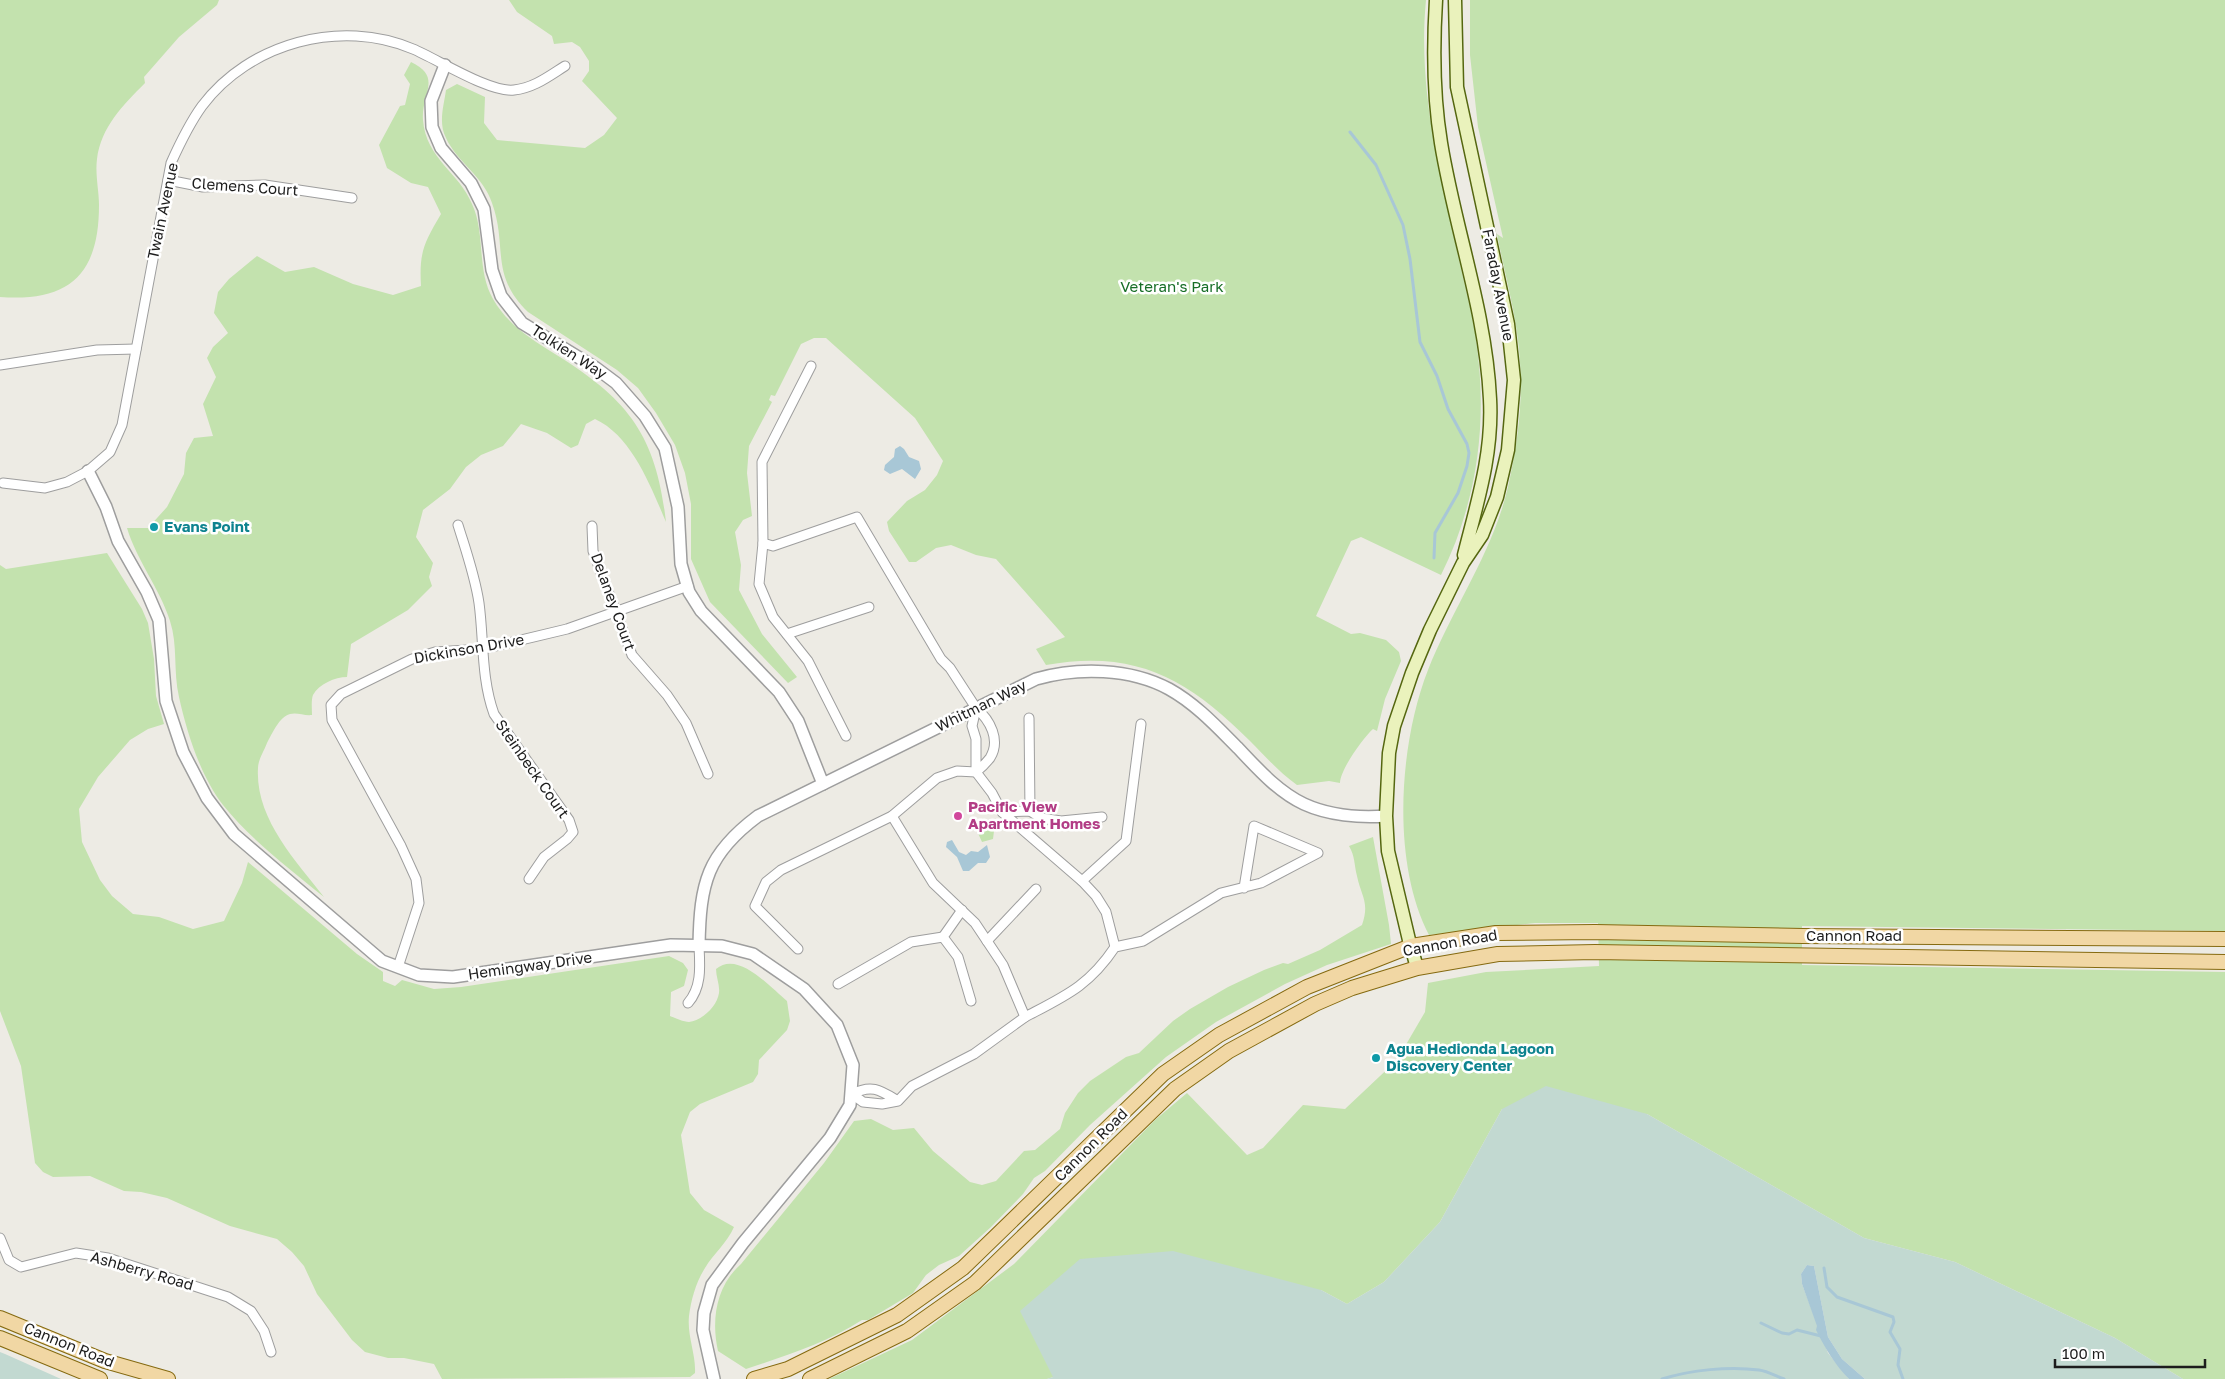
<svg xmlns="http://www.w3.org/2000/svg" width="2225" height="1379" viewBox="0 0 2225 1379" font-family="'Golos Text',sans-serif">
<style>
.grass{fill:#c3e2ae}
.wetland{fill:#c2d9d1}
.water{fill:#a8c7d6}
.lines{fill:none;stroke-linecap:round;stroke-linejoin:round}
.stream{stroke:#a8c7d6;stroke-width:3}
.minor-casing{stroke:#9e9e9e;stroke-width:11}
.tertiary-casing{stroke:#9e9e9e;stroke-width:14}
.secondary-casing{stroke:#556710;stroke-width:15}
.primary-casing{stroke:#856a10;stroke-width:16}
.minor{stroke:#fff;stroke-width:9}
.tertiary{stroke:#fff;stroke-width:11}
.secondary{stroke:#eaf2bc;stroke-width:12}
.primary{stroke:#f1d7a4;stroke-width:14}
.culture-dot{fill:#0f9aa8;stroke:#fff;stroke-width:2}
.hotel-dot{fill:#d1479c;stroke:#fff;stroke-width:2}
.labels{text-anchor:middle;stroke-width:5;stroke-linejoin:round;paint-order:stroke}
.street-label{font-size:15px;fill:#1d1d1d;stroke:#fff}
.park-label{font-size:15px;fill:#176e27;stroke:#fff}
.culture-label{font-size:15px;font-weight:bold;fill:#0d838f;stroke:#fff;text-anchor:start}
.hotel-label{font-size:15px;font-weight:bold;fill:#b23c85;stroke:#fff;text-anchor:start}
</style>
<rect width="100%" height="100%" fill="#edebe4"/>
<g class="grass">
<path d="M0,0h219l-2,5 -38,32 -35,40 1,6c-22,22 -44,44 -48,76 -2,15 2,32 2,46 0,70 -30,97 -99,92z"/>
<path d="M509,0h917c-9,93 16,183 36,273 5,22 11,44 14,67 12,80 2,161 -35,235l-80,-38 -10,4 -35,75 35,18 9,-1 26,7 13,12 2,9 -16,38 -8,32 -4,-2c-10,9 -33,41 -33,54l-11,-2 -32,4c-18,-13 -31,-28 -47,-44 -62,-62 -114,-92 -204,-76l-10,-16 29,-12 -69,-78 -20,-4 -25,-10 -15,3 -20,14h-7l-20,-31 -2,-9 20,-21 18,-11 12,-15 6,-14 -28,-43 -89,-80h-12l-13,6 -26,52 -4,-1 -2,5 3,2 -23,44 -2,27 5,43 -9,4 -8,12 6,33 -2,25 23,44 35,43 -9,6 -78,-81 -19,-43v-55l-6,-31 -10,-28 -19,-32 -18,-25 -21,-18 -89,-58c-39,-38 -20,-65 -36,-109 -8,-26 -35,-41 -46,-65 -8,-15 -2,-33 0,-48l11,-6 28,13 -1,26 13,17 88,8 19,-13 13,-17 -35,-37 7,-10v-10l-9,-14 -8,-5 -18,2 -2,-8 -35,-24z"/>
<path d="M1470,0h755v931l-423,-5v39l423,7v407h-42l-68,-41 -160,-76 -91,-24 -217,-124 -145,-5 -62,113 -56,60 -37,22 -26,-14 -274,89h-218l83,-39 102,-76 141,-144 32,-27 60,62 16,-7 40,-43 42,4 52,-49 28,-48 3,-29 58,-11 113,-6 -1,-43h-63l-106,12c-38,-73 -30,-191 -1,-265 24,-61 65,-118 80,-183 9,-40 15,-83 12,-124 -2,-43 -15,-87 -23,-129l6,4 -25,-111 -8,-72z"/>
<path d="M411,62c32,15 10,32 12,58 3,39 36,52 49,84 14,30 4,65 21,95 15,26 38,40 62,55 74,46 101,81 111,168 -15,-35 -34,-86 -71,-103l-9,5 -8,21 -7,3 -24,-15 -26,-9 -18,22 -22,9 -15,12 -16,22 -27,21 -7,27 17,26 -4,14 3,9 -24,24 -57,34 -4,33c-12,0 -28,7 -34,18 -2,5 -1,14 -1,20 -8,1 -15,-3 -22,-1 -11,3 -18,20 -23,29 -3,8 -9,17 -9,25 -3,50 37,92 66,129 -35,-29 -72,-56 -101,-92 -23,-30 -36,-72 -44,-108 -6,-25 -1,-52 -9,-76 -10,-32 -33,-60 -43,-93h21l19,-21 17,-33 2,-21 8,-15 19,-2 -10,-32 13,-27 -9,-19 6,-11 15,-14 -14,-20 4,-21 11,-13 28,-23 28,16 29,-5 39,17 40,11 28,-9c-2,-34 3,-43 20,-72l-13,-27 -17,-4 -24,-15 -8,-23 21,-39 5,-1 5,-21 -6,-9z"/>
<path d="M107,553l35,56 6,14 6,36 2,37 8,28 -16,5 -18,11 -32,37 -19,32 3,33 18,38 12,16 21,18 26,3 34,12 31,-8 18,-38 6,-21 109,92 26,18v9l12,5 7,-6 32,9 27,-2 208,-31 14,7 5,7 -4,16 -13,6 -1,24c5,2 14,6 19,6 14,-2 28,-16 30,-29 1,-8 -3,-16 -3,-24 22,-19 54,18 71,32l3,20 -3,9 -28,30 -1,14 -5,8 -53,22 -10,8 -9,23 9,58 14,17 30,17c-7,16 -20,26 -29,41 -9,14 -14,32 -16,48 -2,20 7,38 6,57l-5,4 -248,2 -8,-15 -30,-6h-16l-23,-6 -13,-12 -35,-46 -13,-28 -12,-14 -15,-13 -47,-13 -63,-28 -26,-6 -17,-1 -34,-15 -37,1 -10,-5 -8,-9 -14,-97 -21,-55v-446l6,4z"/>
<path d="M983,826l7,1 4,4 -1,8 -11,3 -5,-11z"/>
<path d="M1373,837l16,88 2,19 -64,21 -42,19 -69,38 -50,35 -76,68 -45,46 -11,7 -11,16 -32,33 -32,29 -20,9 -13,10 -13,18 -45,27h-6c-35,23 -77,36 -116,49l-28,-18c-7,-31 -2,-65 23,-87l83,-101 30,-42 17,-2 22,11 21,-2 19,23 37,31 12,3 14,-4 28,-30 11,-1 25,-21 5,-16 13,-20 12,-12 36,-24 13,-4 34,-32 17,-12 38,-22 36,-17 19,-7 5,1 32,-14 42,-25c8,-23 -1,-29 -5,-49 -3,-12 -2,-20 -8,-30z"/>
</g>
<g class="wetland">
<path d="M1546,1086l101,28 217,124 91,24 160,76 68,41h-318l-23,-20 -14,-22 -14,-71 -7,-1 -6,9 1,10 26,69 21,26h-802l6,-2 -33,-66 60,-52 93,-8 148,39 26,14 37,-22 56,-60 62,-113z"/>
<path d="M0,1352l5,2 56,25h-61z"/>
</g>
<g class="water">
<path d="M900,446l4,3 5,8 10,4 2,8 -6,10 -13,-10 -12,5 -6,-4 1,-5 9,-8 1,-8z"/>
<path d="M952,840l7,12 7,3 5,-4 7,1 9,-7 3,12 -4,6h-8l-9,8h-6l-6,-14 -11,-10 1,-5z"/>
<path d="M1807,1265l7,1 14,71 14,22 23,20h-16c-14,-14 -24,-31 -33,-49l1,-4 -15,-42 -1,-10z"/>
</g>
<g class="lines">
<g class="stream">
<path d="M1350,132l26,33 27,60 7,34 10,83 17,34 11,33 19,35 2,9 -2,13 -9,27 -23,40 -1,25"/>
<path d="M1824,1268l3,19 10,10 56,20 1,5 -4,10 10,17 -2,16 5,14"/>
<path d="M1761,1323l21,10 7,1 8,-4 24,6"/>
<path d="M1662,1379c29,-9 67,-13 97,-9 8,1 17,6 25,9"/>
</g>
<defs>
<g id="minor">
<path d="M168,180l35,7 62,-2 87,13"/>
<path d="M0,365l97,-15 39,-1"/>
<path d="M811,366l-49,96 1,81 10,3 84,-29 84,142 9,9 26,40"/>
<path d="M3,483l42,5 22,-6 21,-11 22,-19 12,-27 49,-262c9,-20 18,-39 31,-57 47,-63 139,-88 211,-57 24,10 77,44 101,41 20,-2 35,-14 51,-24"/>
<path d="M458,525c8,26 17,51 21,78 5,37 2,75 15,111l75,106 4,12 -6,7 -23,18 -15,22"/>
<path d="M592,526l1,25 39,104 35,40 19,28 22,51"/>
<path d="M763,543l-4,41 14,33 35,44 38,75"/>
<path d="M787,634l82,-27"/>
<path d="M1029,718l1,93"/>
<path d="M976,772c5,-4 10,-9 14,-14 11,-18 0,-38 -14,-50l-4,18 4,13v33l16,21 10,19 80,69 14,15 10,16 9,35"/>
<path d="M1002,812l28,-1 11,7 20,3 41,-4"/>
<path d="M892,816l41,67 42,40 28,42 22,52 -51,37 -62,32 -14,15 -16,3 -19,-2 -11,-8c20,-10 28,-4 46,7"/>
<path d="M1082,881l44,-40 15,-117"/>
<path d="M962,910l-19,27 15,20 13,44"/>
<path d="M987,941l49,-52"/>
<path d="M798,949l-43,-43 11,-24 15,-12 111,-54 45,-38 20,-7 19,1"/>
<path d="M398,967l21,-64 -3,-24 -15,-33 -69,-126 -1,-15 10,-11 71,-35 23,-7 48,-3 84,-20 121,-43"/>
<path d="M838,984l73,-42 32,-5"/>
<path d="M688,1003c14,-16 12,-37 11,-57"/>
<path d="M1025,1017c40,-21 64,-31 90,-70l28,-6 78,-48 40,-10 57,-30 -64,-27 -10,62"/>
<path d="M0,1238l9,22 12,7 55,-14 32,5 120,39 23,14 13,20 7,21"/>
</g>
<g id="tertiary">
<path d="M445,65l-14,36 1,26 9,21 30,35 13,26 8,61 9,26 21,27 74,45 20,15 29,33 20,32 13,59 3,57 8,28 12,19 78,81 19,29 25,63"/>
<path d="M88,471l18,36 12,34 29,51 12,28 7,81 17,51 24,46 27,36 148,127 37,14 34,2 218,-32 51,1 31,8 51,35 33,36 16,40 -3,40 -20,33 -87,105 -31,42 -8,28 -1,17 11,49"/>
<path d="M699,946c1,-63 8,-92 59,-130l278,-137c42,-12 94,-11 133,10 27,15 48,38 69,59 19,20 40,44 66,56 24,11 55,14 82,12"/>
</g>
<g id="secondary">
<path d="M1436,0c-3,48 -3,95 5,143 14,86 45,169 49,256 3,55 -13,104 -26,156"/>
<path d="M1409,940l-21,-89 -2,-35 3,-63 5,-27 18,-53 18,-43 33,-67 19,-28 15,-38 11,-47 6,-70 -6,-56 -51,-237 -2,-87"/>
<path d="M1411,946l6,22"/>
</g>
<g id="primary">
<path d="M0,1318l105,43 63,18"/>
<path d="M0,1338l100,41"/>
<path d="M754,1379l34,-10 109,-54 66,-47 200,-194 56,-39 88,-48 104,-41 85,-13 99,-1 208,4 422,3"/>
<path d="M810,1379l97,-48 68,-48 200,-194 54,-38 86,-47 37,-16 65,-20 81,-14 97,-2 630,10"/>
</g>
</defs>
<use href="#minor" class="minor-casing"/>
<use href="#tertiary" class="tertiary-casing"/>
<use href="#secondary" class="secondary-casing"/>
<use href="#primary" class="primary-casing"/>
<use href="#minor" class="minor"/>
<use href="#tertiary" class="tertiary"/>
<use href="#secondary" class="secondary"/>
<use href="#primary" class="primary"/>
</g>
<g class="culture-dot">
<circle cx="154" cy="527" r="5"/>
<circle cx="1376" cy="1058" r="5"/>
</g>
<circle class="hotel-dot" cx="958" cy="816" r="5"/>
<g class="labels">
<g class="street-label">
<text transform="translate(245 187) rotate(4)" y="5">Clemens Court</text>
<text transform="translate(163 211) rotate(-78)" y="5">Twain Avenue</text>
<text transform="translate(1498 285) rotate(79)" y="5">Faraday Avenue</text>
<text transform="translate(569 352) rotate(33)" y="5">Tolkien Way</text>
<text transform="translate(613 602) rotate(70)" y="5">Delaney Court</text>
<text transform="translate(469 649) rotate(-10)" y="5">Dickinson Drive</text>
<text transform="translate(981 706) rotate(-26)" y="5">Whitman Way</text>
<text transform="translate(532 769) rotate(55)" y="5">Steinbeck Court</text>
<text x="1854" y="941">Cannon Road</text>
<text transform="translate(1450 943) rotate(-10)" y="5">Cannon Road</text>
<text transform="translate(530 966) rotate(-8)" y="5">Hemingway Drive</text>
<text transform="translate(1091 1145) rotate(-45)" y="5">Cannon Road</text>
<text transform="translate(142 1271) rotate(16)" y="5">Ashberry Road</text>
<text transform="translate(69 1345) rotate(22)" y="5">Cannon Road</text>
</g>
<g class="park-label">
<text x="1172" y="292">Veteran's Park</text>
</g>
<g class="culture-label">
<text x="164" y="532">Evans Point</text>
<text x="1386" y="1054">Agua Hedionda Lagoon<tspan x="1386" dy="17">Discovery Center</tspan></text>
</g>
<g class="hotel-label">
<text x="968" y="812">Pacific View<tspan x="968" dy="17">Apartment Homes</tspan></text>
</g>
</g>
<path d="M2055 1359v8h150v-8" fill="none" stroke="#1d1d1d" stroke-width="2.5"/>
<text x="2062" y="1359" font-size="15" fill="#1d1d1d" stroke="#ffffff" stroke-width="4" paint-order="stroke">100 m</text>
</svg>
